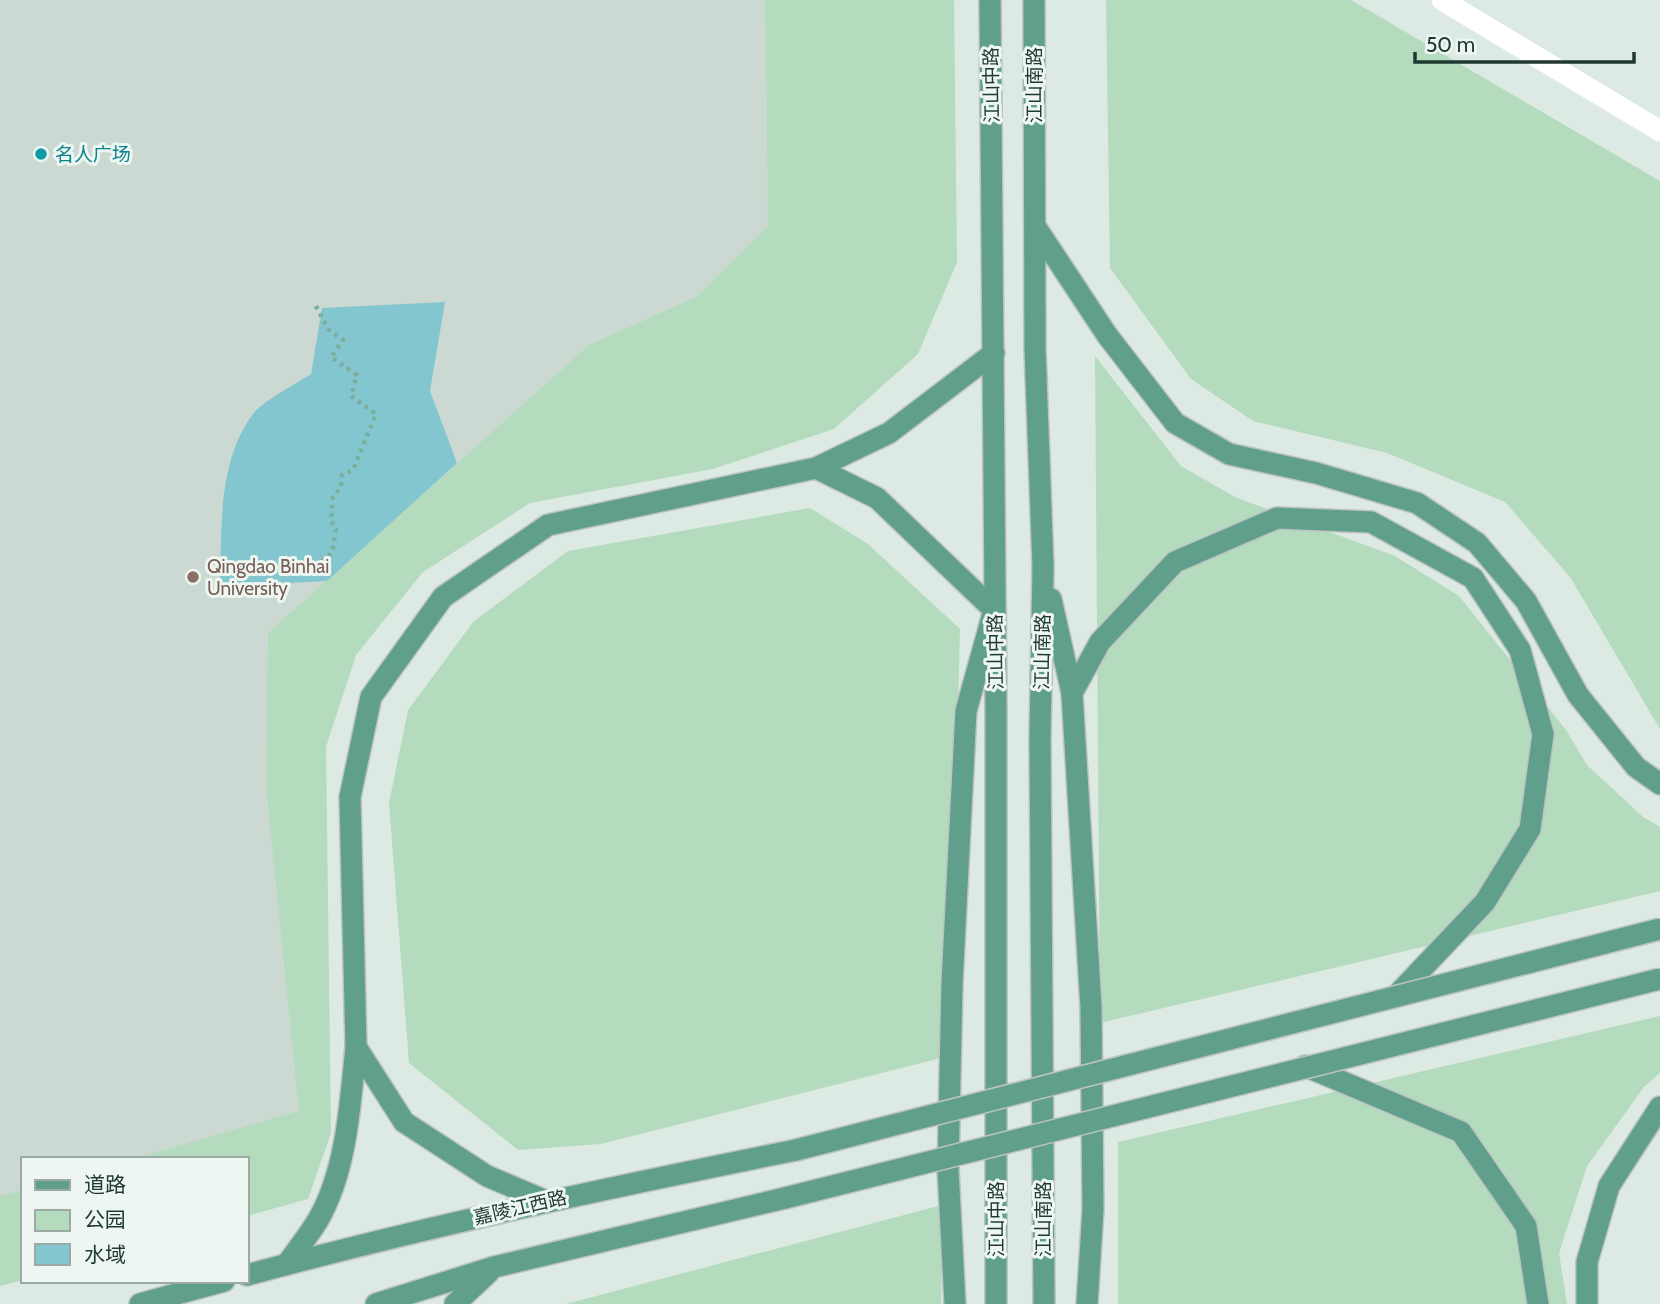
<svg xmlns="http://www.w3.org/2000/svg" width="1660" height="1304" viewBox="0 0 1660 1304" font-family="Cabin,'Noto Sans SC',sans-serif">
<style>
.built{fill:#cbd9d2}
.green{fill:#b5dbbe}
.water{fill:#84c6cf}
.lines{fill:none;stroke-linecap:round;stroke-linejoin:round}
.major-casing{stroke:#bcc3c1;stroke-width:24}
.path{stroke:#7dad9c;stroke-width:4.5;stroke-dasharray:3.5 5;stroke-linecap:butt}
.minor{stroke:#fff;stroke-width:21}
.major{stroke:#619f8d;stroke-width:21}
.major-bridge-casing{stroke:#bcc3c1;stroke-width:24;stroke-linecap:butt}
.major-bridge{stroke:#619f8d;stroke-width:21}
.culture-dot{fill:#0f9aa8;stroke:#edf6f1;stroke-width:2.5}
.education-dot{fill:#8d6e63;stroke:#edf6f1;stroke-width:2.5}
.labels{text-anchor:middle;stroke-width:6;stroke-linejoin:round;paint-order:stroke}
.street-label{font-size:19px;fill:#1f3830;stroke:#edf6f1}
.culture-label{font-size:19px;fill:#0d838f;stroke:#edf6f1;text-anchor:start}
.education-label{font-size:19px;fill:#785e54;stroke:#edf6f1;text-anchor:start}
</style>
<rect width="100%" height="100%" fill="#dde9e3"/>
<path class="built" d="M0,0h765l6,421 -297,69 -177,173 3,514 -53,-18h-224v98l-23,6z"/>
<g class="green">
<path d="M765,0h189l3,262 -39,92 -84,75 -121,40 -183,34 -107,69 -67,83 -30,92 5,386 -23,66 -61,17v-57h-114l166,-48 -33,-325 2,-153 321,-288 107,-48 72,-71z"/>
<path d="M1106,0h245l309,181v548l-90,-152 -65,-75 -118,-49 -134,-32 -62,-42 -81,-111z"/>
<path d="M1095,356l86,110 56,32 158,58 64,40 107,134 21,35 56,52 17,10v64l-560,132z"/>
<path d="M810,508l58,36 92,85 -11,427 -348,88 -83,6 -109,-87 -20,-260 19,-93 66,-89 94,-70z"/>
<path d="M1660,1016v57l-16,14 -57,79 -28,87 8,51h-449v-162z"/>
<path d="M23,1190v90l-23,6v-90z"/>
<path d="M942,1205l-1,99h-375z"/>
</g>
<path class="water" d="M445,302l-15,89 27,72 -130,118 -107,6c2,-57 -3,-125 33,-173 11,-14 43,-30 58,-40l11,-66z"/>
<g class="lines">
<defs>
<g id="major">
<path d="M990,0l6,713v591"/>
<path d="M1034,0l1,349 8,217 -3,172 4,566"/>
<path d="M1035,226l72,109 68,88 54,31 87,19 101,30 60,40 49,58 52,94 58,72 24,17"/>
<path d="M816,468l61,30 117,112 -28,101 -14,273 -4,185 7,135"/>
<path d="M1051,599l21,94 19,314 2,202 -6,95"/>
<path d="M1072,693l28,-51 75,-80 102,-44 94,4 102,56 47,72 23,84 -13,95 -45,73 -88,93"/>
<path d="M356,1047l-6,-250 21,-100 72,-100 105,-72 268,-57 73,-35 105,-80"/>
<path d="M1305,1066l156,66 65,94 12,78"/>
<path d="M287,1264c10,-14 22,-29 31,-44 29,-50 32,-116 38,-173l48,75 83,54 59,25"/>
<path d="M247,1275c181,-49 365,-88 549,-125"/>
<path d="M140,1304l84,-23"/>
<path d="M376,1304l118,-37 291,-69"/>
<path d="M455,1304l34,-32"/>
<path d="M1587,1304v-42l22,-76 51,-79"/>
</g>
</defs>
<use href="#major" class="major-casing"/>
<path class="path" d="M316,306l12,23 15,11 -12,17 26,18 -6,21 25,18 -23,56 -11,5 -1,12 -8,10 -2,24 5,8 -4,24 -13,10"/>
<path class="minor" d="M1442,0l218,131"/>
<use href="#major" class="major"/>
<defs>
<g id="major-bridge">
<path d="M796,1150l864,-221"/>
<path d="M785,1198l875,-219"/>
</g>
</defs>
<use href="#major-bridge" class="major-bridge-casing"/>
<use href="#major-bridge" class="major-bridge"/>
</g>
<circle class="culture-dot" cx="41" cy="154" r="7"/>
<circle class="education-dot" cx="193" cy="577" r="7"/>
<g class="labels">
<g class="street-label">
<text transform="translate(991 85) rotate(-91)" y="7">江山中路</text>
<text transform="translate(1034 85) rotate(-90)" y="7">江山南路</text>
<text transform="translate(995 652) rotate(-91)" y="7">江山中路</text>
<text transform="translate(1042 652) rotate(-89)" y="7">江山南路</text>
<text transform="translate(520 1207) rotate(-13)" y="7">嘉陵江西路</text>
<text transform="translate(996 1219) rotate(-90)" y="7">江山中路</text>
<text transform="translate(1043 1219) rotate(-90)" y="7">江山南路</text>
</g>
<g class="culture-label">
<text x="55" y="161">名人广场</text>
</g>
<g class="education-label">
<text x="207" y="573">Qingdao Binhai<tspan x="207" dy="22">University</tspan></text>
</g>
</g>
<rect x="21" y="1157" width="228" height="126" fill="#edf6f1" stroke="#9baaa4" stroke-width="2"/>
<rect x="35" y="1180" width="35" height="10" fill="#619f8d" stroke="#9baaa4" stroke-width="2"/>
<text x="84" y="1192" font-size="21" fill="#1f3830">道路</text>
<rect x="35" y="1210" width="35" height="21" fill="#b5dbbe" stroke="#9baaa4" stroke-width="2"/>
<text x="84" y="1227" font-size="21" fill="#1f3830">公园</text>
<rect x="35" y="1244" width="35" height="21" fill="#84c6cf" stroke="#9baaa4" stroke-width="2"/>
<text x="84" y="1262" font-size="21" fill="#1f3830">水域</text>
<path d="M1415 52v10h219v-10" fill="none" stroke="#1f3830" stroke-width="3.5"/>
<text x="1426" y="52" font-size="21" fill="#1f3830" stroke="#edf6f1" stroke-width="5" paint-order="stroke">50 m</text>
</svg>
